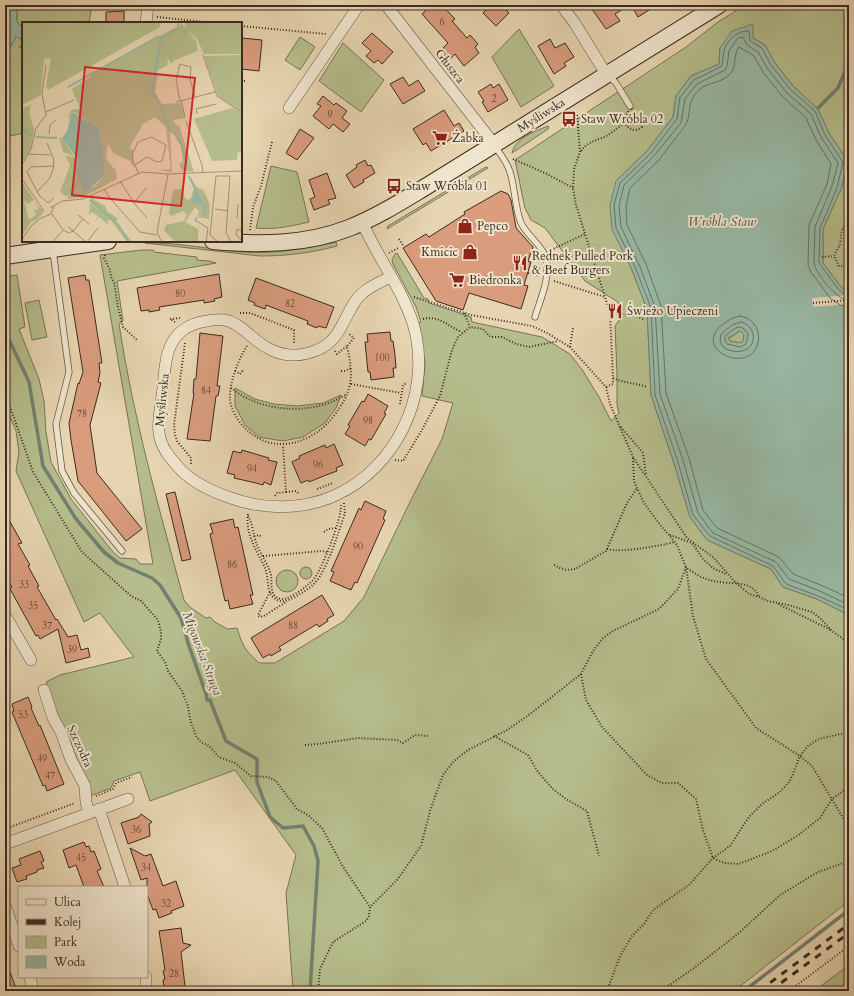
<svg xmlns="http://www.w3.org/2000/svg" width="854" height="996" viewBox="0 0 854 996" font-family="Cardo,serif">
<style>
.green{fill:#b6bd8c;stroke:#787457}
.water{fill:#98b9a6;stroke:#738071;fill-rule:evenodd}
.pier{fill:#e7d5b1}
.lines{fill:none;stroke-linecap:round;stroke-linejoin:round}
.shore{stroke:#6a7264;stroke-width:1}
.stream{stroke:#738071;stroke-width:3.5}
.building{fill:#d99c7d;stroke:#3b2a22}
.lane-casing{stroke:#665546;stroke-width:7}
.street-casing{stroke:#665546;stroke-width:12}
.secondary-casing{stroke:#3b2a22;stroke-width:18}
.path{stroke:#3b2a22;stroke-width:2;stroke-dasharray:1 2;stroke-linecap:butt}
.lane{stroke:#efe4cc;stroke-width:5.5}
.street{stroke:#efe4cc;stroke-width:11}
.secondary{stroke:#efe4cc;stroke-width:16}
.rail{stroke:#3b2a22;stroke-width:3;stroke-dasharray:7 7;stroke-linecap:butt}
.labels{text-anchor:middle;stroke-width:4;stroke-linejoin:round;paint-order:stroke}
.number-label{font-size:10px;fill:#624639}
.street-label{font-size:12px;fill:#3b2a22;stroke:#efe4cc}
.poi-label{font-size:12px;fill:#3b2a22;stroke:#efe4cc;text-anchor:start}
.water-label{font-size:13px;font-style:italic;fill:#524e43;stroke:#efe4cc}
.inset-river{fill:none;stroke:#98b9a6;stroke-width:2}
.inset-road{fill:none;stroke:#a29178;stroke-width:1}
.view{fill:#d62828;fill-opacity:0.15;stroke:#d62828;stroke-width:2}
.inset-edge{fill:none;stroke:#3b2a22;stroke-width:2}
</style>
<rect width="100%" height="100%" fill="#e7d5b1"/>
<filter id="stains"><feTurbulence type="fractalNoise" baseFrequency=".005" numOctaves="4"/><feColorMatrix values="0 0 0 0 .2 0 0 0 0 .09 0 0 0 0 .02 0 0 0 .5 -.17"/></filter>
<radialGradient id="worn" r=".72"><stop offset=".6" stop-color="#630" stop-opacity="0"/><stop offset="1" stop-color="#630" stop-opacity=".3"/></radialGradient>
<g class="green">
<path d="M18,5h74l-3,18h-66v3l-4,-1c-3,-6 -2,-13 -1,-20z"/>
<path d="M745,5h104v288l-8,-6 -18,-24v-34l18,-40 7,-27 -19,-29 -11,-24 -25,-23 -18,-23 -10,-18 -12,-7 -33,10 -1,16 -28,12 -15,20 -3,21 -26,34 -31,30 16,89 15,39 4,86 23,68 16,54 17,23 64,29 12,18 34,12 32,16v286l-115,90h-441l-7,-98 10,-38 -61,-85 -85,31 -10,-29 -26,9 -3,7 -21,8 -16,-41 -4,-17 -12,-21 -12,-35 14,-7 74,-18 -34,-44 -16,9 -68,-151 3,-19 -3,-21 -11,-26v-128l12,-2 8,52 -6,2 20,50 5,22 2,31 5,30 20,37 42,53 7,6 16,1 4,5h13l-53,-309 42,-5h11l1,2 43,5v3l12,1 7,2 -99,18 6,40 -4,3c14,93 40,185 65,276l7,8 15,10 4,-1 5,5 12,7 10,-1c6,19 8,22 22,35h16l69,-42 20,-24 43,-89 35,-69 11,-36 -31,-7 3,-33 -7,-40 3,-1 -5,-15 -23,-43 -1,-4 3,-6 2,-1 27,45 4,1 1,4 42,14 1,5 70,15 28,17 13,17 16,26 12,24 8,-8 -2,-8v-31l-2,-48 5,-7 -2,-17 -33,-21 -40,-53 -14,-8 -6,-12 -10,-48 171,-113 32,-25z"/>
<path d="M519,29l35,57 -33,21 -29,-50z"/>
<path d="M16,37l5,1 1,5 -2,4 3,-2v88l-12,3 -6,-22v-66l6,-2z"/>
<path d="M300,37l15,10 -15,23 -15,-10z"/>
<path d="M343,43l41,37 -23,32 -42,-31z"/>
<path d="M548,126l1,2 -1,1 -36,24c3,-15 24,-22 36,-27z"/>
<path d="M271,166l26,6 12,50c-17,4 -35,8 -53,6z"/>
<path d="M487,167l1,1 -101,61 1,-3 96,-58z"/>
<path d="M336,242l1,4c-26,7 -51,10 -77,10l-115,-13c34,-1 66,7 99,9 31,2 61,-3 92,-10z"/>
<path d="M39,300l8,37 -15,3 -7,-37z"/>
<path d="M740,331l4,4 -1,6 -2,2 -11,-2 -2,-2z"/>
<path d="M235,388l20,11 19,5 23,2 26,-3 18,-8 -5,13 -11,15 -22,14 -20,4 -24,-4 -14,-12 -10,-19z"/>
<circle cx="306" cy="573" r="6"/>
<circle cx="287" cy="581" r="11"/>
<path d="M849,965v26h-35z"/>
</g>
<g class="water">
<path d="M5,5h13c-1,7 -3,14 1,20l4,1v19l-4,3 3,-5 -2,-5 -4,-1 -5,9 -6,2z"/>
<path d="M753,24v14l12,7 10,18 18,23 25,23 11,24 19,29 -7,27 -18,40v34l18,24 8,6v322l-32,-16 -34,-12 -12,-18 -64,-29 -17,-23 -16,-54 -23,-68 -4,-86 -15,-39 -20,-41 -2,-24 6,-24 31,-30 26,-34 3,-21 15,-20 28,-12 1,-16 12,-17zM740,331l4,4 -1,6 -2,2 -11,-2 -2,-3z"/>
</g>
<path class="pier" d="M849,295v9l-36,3 -1,-9z"/>
<g class="lines">
<g class="shore">
<path d="M849,296l-3,-1 -8,-6 -19,-26 1,-35 17,-40 6,-26 -18,-27 -10,-24 -25,-22 -19,-24 -9,-17 -12,-7 -1,-10c-11,-1 -22,9 -25,19 -1,5 -1,11 -2,16l-28,14 -14,17 -3,22 -27,35 -30,29 -6,22 2,23 20,41 15,39 4,87 23,67 15,53 17,21 63,30 13,18 32,12 31,14"/>
<path d="M849,301c-12,-1 -33,-27 -35,-38l1,-36 17,-41 6,-23 -17,-26 -10,-23 -25,-22 -19,-24 -9,-16 -11,-7 -4,-8 -5,1 -9,13 -2,15 -2,4 -28,14 -12,15 -4,24 -28,34 -29,28 -5,21 2,21 19,40 15,40 5,87 23,66 15,53 15,20 63,29 13,17 31,12 29,14"/>
<path d="M849,307l-9,-2 -10,-7 -19,-26 -3,-7 1,-40 18,-41 4,-20 -15,-24 -10,-22 -24,-22 -19,-24 -9,-16 -15,-9c-6,8 -2,18 -8,26 -8,10 -22,9 -31,16 -15,13 -7,23 -15,37l-27,35 -28,27 -4,19 1,18 19,39 15,42 5,87 23,65 14,52 14,18 62,29 14,17 30,12 26,12"/>
<path d="M740,316c15,2 22,17 17,30 -10,28 -66,3 -34,-22 6,-4 10,-7 17,-8z"/>
<path d="M742,322c21,8 12,40 -18,26l-4,-6 1,-8 11,-9z"/>
<path d="M739,327l4,1 5,6 -2,10 -5,3 -14,-3 -2,-4v-4l9,-7z"/>
</g>
<g class="stream">
<path d="M818,108l20,-20 11,-26"/>
<path d="M5,331l24,51 14,84 33,53 28,33 14,11 34,15 8,7 21,33 7,25 18,51 1,6h3l16,41 31,18v23l13,35 13,11 20,-2 11,20 4,15 -8,130"/>
<path d="M744,991l105,-81"/>
</g>
</g>
<g class="building">
<path d="M421,5h21l13,14 -3,2 15,17 3,-3 8,9 -3,3 4,6 -15,13 -9,-12 -4,4 -8,-10 5,-5 -26,-29 4,-4z"/>
<path d="M491,5h9l9,8 -13,13 -13,-13z"/>
<path d="M589,5h40l-14,9 5,7 -14,8z"/>
<path d="M631,5h26l-19,12z"/>
<path d="M124,11v12h-18v-11z"/>
<path d="M372,33l21,19 -11,12 -4,-4 -4,3 -8,-7 5,-5 -9,-8z"/>
<path d="M241,38l21,2 -3,31 -18,-2z"/>
<path d="M550,39l5,9 10,-5 9,14 -10,6 2,3 -12,8 -16,-28z"/>
<path d="M403,77l6,9 9,-6 7,11 -22,13 -13,-20z"/>
<path d="M491,84l2,4 6,-4 9,16 -20,12 -6,-10 2,-1 -6,-9z"/>
<path d="M323,96l11,9 2,-2 11,8 -5,7 8,6 -7,8 -10,-8 -4,5 -16,-13 8,-10 -4,-2z"/>
<path d="M444,110l10,16 5,-3 5,8 -33,20 -5,-8 -3,2 -10,-16z"/>
<path d="M300,129l14,9 -17,22 -11,-7z"/>
<path d="M365,160l3,6 3,-1 4,8 -12,7 1,2 -10,6 -8,-13 11,-8 -1,-2z"/>
<path d="M327,173l9,25 -8,2 2,4 -16,6 -4,-11 5,-2 -6,-17z"/>
<path d="M501,191l7,3 3,6 5,28 17,19 -5,14 3,1 -7,23 4,1 -7,23 -52,-16 -6,17 -27,-9 -33,-53 23,-14 3,3 36,-23 -1,-2z"/>
<path d="M219,274l3,23 -8,2 1,2 -11,2v-3l-45,7 1,3 -11,2v-2l-8,1 -4,-23z"/>
<path d="M85,275l1,5h3l13,83h-3l1,10 -2,9 3,1 -11,42 7,48 45,56 -16,12 -48,-60 -7,-41 -2,-17 9,-40 1,1 4,-12 -15,-94z"/>
<path d="M256,278l78,29 -8,21 -8,-2 -1,2 -10,-4 1,-3 -42,-16 -1,4 -11,-4 1,-2 -7,-3z"/>
<path d="M390,332l1,9h2l2,14 1,13h-3l1,9 -23,3 -1,-8h-2l-3,-30h3l-1,-8z"/>
<path d="M200,333l23,3 -6,50h3l-2,10h-2l-6,45 -23,-2 7,-46h-1l1,-14h2z"/>
<path d="M368,394l20,12 -4,7 2,1 -15,26 -2,-1 -4,7 -20,-12 5,-8 -2,-1 14,-24 2,1z"/>
<path d="M334,444l9,21 -7,3 1,3 -11,4 -17,7 -1,-2 -7,3 -9,-21 8,-4 -1,-2 26,-11 1,3z"/>
<path d="M242,450l27,8 -1,2 9,2 -6,23 -7,-3 -1,3 -7,-2 -22,-5 1,-3 -8,-2 6,-22 8,2z"/>
<path d="M175,492l16,67 -9,2 -16,-67z"/>
<path d="M365,501l21,10 -3,8 2,1 -28,63 -2,-1 -4,8 -21,-9 4,-9 -3,-1 28,-63 2,2z"/>
<path d="M5,513l17,30 -4,1 12,21 -2,1 11,20 -2,1 19,33 1,-1 11,18 9,-2 4,15 7,-2 2,9 -24,6 -8,-34 -18,10 -2,-4 -2,1 -26,-47 2,-2 -7,-11z"/>
<path d="M233,519l2,9 3,-1 15,68h-3l3,9 -23,5 -2,-9 -3,1 -15,-67 3,-1 -3,-9z"/>
<path d="M322,595l12,20 -7,4 1,2 -9,6 -2,-3 -38,23 2,3 -10,6 -1,-2 -7,4 -12,-20z"/>
<path d="M28,697l4,10 -1,1 8,18 1,-1 24,59 -17,7 -2,-6 -2,1 -31,-74 2,-1 -2,-7z"/>
<path d="M141,814l11,8 -3,2 1,12 -22,8 -7,-21 18,-6z"/>
<path d="M84,842l2,5 3,-1 2,6 3,-1 7,18 -4,2 7,16h-20l-8,-22 -7,3 -6,-18z"/>
<path d="M130,848l15,8 6,-2 12,32 13,-5 8,25 -13,5 1,2 -13,5 -3,-9 -3,1 -6,-16v-16l-6,2z"/>
<path d="M40,851l4,10 -3,1 3,6 -7,2v2l-11,4 1,3 -10,3 -5,-14 9,-3 -2,-6z"/>
<path d="M181,928l2,15 8,2 -10,7 4,34 -21,2 -1,-8 2,-1 -2,-8 2,-1 -6,-39z"/>
<path d="M5,961h1l11,30h-10l-2,-6z"/>
</g>
<g class="lines">
<defs>
<g id="lane">
<path d="M609,76l7,7 14,23"/>
<path d="M495,146c5,8 12,16 15,26 5,15 5,37 11,51 7,14 24,24 26,40 2,18 -7,37 -12,54"/>
<path d="M53,251l16,121 -13,52 6,47 12,22 48,58"/>
</g>
<g id="street">
<path d="M386,5l108,139"/>
<path d="M561,5l13,17 32,52"/>
<path d="M146,23l2,-18"/>
<path d="M289,108l70,-103"/>
<path d="M362,222c16,37 46,74 54,113 13,63 -21,133 -80,160 -32,15 -72,15 -105,3 -18,-6 -36,-14 -50,-28 -10,-11 -21,-23 -22,-38 -2,-11 3,-32 4,-44 2,-20 2,-45 20,-58 7,-5 16,-8 24,-9 6,-1 13,-2 18,-1 11,2 19,10 26,16 13,11 27,20 44,19 8,0 15,-2 22,-5 24,-9 26,-33 40,-51 8,-11 22,-16 33,-22"/>
<path d="M5,615l26,45"/>
<path d="M44,690l9,28 8,14 10,28 14,26 1,16 3,11"/>
<path d="M99,809l26,78"/>
<path d="M5,844l123,-45"/>
<path d="M5,905l14,41"/>
<path d="M30,977l3,14"/>
<path d="M146,991v-14"/>
</g>
<g id="secondary">
<path d="M213,241c45,4 93,4 136,-13 28,-11 53,-27 78,-42l292,-181"/>
<path d="M5,256l103,-15"/>
</g>
</defs>
<use href="#lane" class="lane-casing"/>
<use href="#street" class="street-casing"/>
<use href="#secondary" class="secondary-casing"/>
<g class="path">
<path d="M157,17l58,6"/>
<path d="M241,26l85,8"/>
<path d="M241,80l4,1"/>
<path d="M630,106l12,21c-7,6 -13,2 -18,-4z"/>
<path d="M577,115l3,37 -6,17 -1,19 3,17 34,108 3,65v6l-7,3"/>
<path d="M581,151c6,-8 12,-10 21,-13 8,-3 15,-10 22,-15"/>
<path d="M513,159l32,14 28,15"/>
<path d="M241,184v12"/>
<path d="M849,223c-10,5 -7,12 -9,21 -1,4 -5,8 -6,12l5,10 10,1"/>
<path d="M250,230l3,-23 8,-21 11,-44"/>
<path d="M399,239l4,6"/>
<path d="M551,250l34,-16"/>
<path d="M389,253l9,-5"/>
<path d="M105,255l-1,3 6,12 1,7 3,5 4,25 5,20 14,13"/>
<path d="M822,257l12,-1"/>
<path d="M528,273l11,3"/>
<path d="M554,281l51,16"/>
<path d="M414,297l57,18 61,11 15,7 23,14 36,40 4,17 23,53 54,81 27,20 21,24 14,12 10,3 9,4 20,4 24,7 8,6 12,13 17,12"/>
<path d="M813,303l36,-3"/>
<path d="M240,313h10l44,17v14"/>
<path d="M464,313l6,14"/>
<path d="M610,313l24,2 11,5"/>
<path d="M423,319c18,-4 25,8 39,13"/>
<path d="M175,322l-5,-3 10,-1"/>
<path d="M185,343l-11,82 1,10 2,6 14,17v6"/>
<path d="M247,346c-8,12 -18,37 -17,52 0,9 7,22 14,29 27,29 67,18 89,-10 20,-26 21,-40 14,-71l7,-8 -5,-4"/>
<path d="M570,347l3,-19"/>
<path d="M335,351l2,3 10,-8"/>
<path d="M235,371l5,3 4,-5"/>
<path d="M341,371h4l6,-3"/>
<path d="M613,378c11,5 23,5 34,9"/>
<path d="M351,384l50,9"/>
<path d="M231,388c31,25 82,28 116,6"/>
<path d="M5,392l28,80 49,80 49,44 10,5 17,19 3,12v7l-4,12 8,11 3,9 14,20 6,15 2,13 6,17 5,6 8,4 10,11 16,6 16,13 17,1 8,4 21,28 11,6 14,13 20,37 28,42"/>
<path d="M400,404l3,-19 4,-2"/>
<path d="M621,427l22,26 3,22"/>
<path d="M633,458l1,23 3,7 7,15 17,23 8,9 8,10 9,22 7,49 13,43 50,69 44,28 12,10 37,62"/>
<path d="M395,460l8,1 19,-31 18,-34 12,-46 6,-13 12,-10 13,2 6,7 3,1h10l14,7 13,3 29,-6"/>
<path d="M317,489l16,-6"/>
<path d="M286,492l10,-1 3,3"/>
<path d="M275,496l2,-3 9,-1 -3,-47"/>
<path d="M248,514c-3,20 9,37 17,54 4,9 1,22 8,29 8,7 14,4 22,0 7,-4 14,-8 20,-14 12,-13 24,-52 30,-70l-1,-10"/>
<path d="M248,516c5,7 5,20 9,29 4,10 11,19 14,30 1,6 -1,16 4,21 7,6 13,2 20,-2 7,-4 13,-9 19,-15 8,-10 28,-61 27,-74"/>
<path d="M324,532l4,-3 8,-1"/>
<path d="M670,535l22,8 11,16 10,9 13,6"/>
<path d="M254,536l5,-1 3,2"/>
<path d="M607,549c13,4 53,-3 67,-7"/>
<path d="M263,556l59,-5 5,1"/>
<path d="M554,565l6,3 7,2 8,-1 31,-18 21,-48 10,-15"/>
<path d="M270,592l-12,23 2,2 4,-1 22,-14"/>
<path d="M778,604l53,26"/>
<path d="M581,674l5,26 16,27 45,48 15,8h16l18,16 7,31 10,28 11,5 15,1 33,-13 25,-15 23,-18 12,-19 17,-12"/>
<path d="M494,736l34,19 10,17 15,17 13,10 21,12 12,45"/>
<path d="M305,745l13,-1 40,-6 39,2 6,3 12,-8 13,1"/>
<path d="M96,796l17,-7 3,-6 16,-6"/>
<path d="M5,829l70,-26"/>
<path d="M318,991l2,-22 13,-27 33,-21 3,-5 1,-9 27,-27 24,-34 9,-35 13,-36 11,-14 14,-11 39,-20 19,-13 55,-43 12,-23 10,-13 10,-7 46,-22 19,-20 8,-22c9,7 17,12 28,14 15,4 38,-2 45,16"/>
<path d="M607,991l13,-35 12,-20 12,-12 9,-14 36,-25 24,-27 17,-12 19,-29 13,-13 18,-12 10,-11 10,-25 8,-10 11,-7 30,-7"/>
<path d="M661,991l33,-23 45,-35 41,-38 38,-23 31,-11"/>
<path d="M789,991l60,-45"/>
</g>
<use href="#lane" class="lane"/>
<use href="#street" class="street"/>
<use href="#secondary" class="secondary"/>
<g class="rail">
<path d="M759,991l90,-67"/>
<path d="M770,991l79,-58"/>
</g>
</g>
<defs>
<symbol id="bus-bare" viewBox="-9 -9 18 18"><path d="M-5-6H5V4H4V6H2V4H-2V6H-4V4H-5ZM-3.5-4V0h7V-4ZM-3.5 1.2v1.5H-2V1.2ZM2 1.2v1.5H3.5V1.2Z" fill="#8f2418" stroke="#efe4cc" stroke-width="2.5" paint-order="stroke"/></symbol>
<symbol id="supermarket-bare" viewBox="-9 -9 18 18"><path d="M-6-5.5h2.5l.6 2H6L4.5 2H-2.5L-4.4-4H-6ZM-1.5 3.2a1.3 1.3 0 1 0 .1 0ZM3 3.2a1.3 1.3 0 1 0 .1 0Z" fill="#8f2418" stroke="#efe4cc" stroke-width="2.5" paint-order="stroke"/></symbol>
<symbol id="shop-bare" viewBox="-9 -9 18 18"><path d="M-5-2.5h2.3a2.7 3.5 0 0 1 5.4 0H5L5.5 6h-11ZM-1.5-2.5h3a1.5 2.3 0 0 0-3 0Z" fill="#8f2418" stroke="#efe4cc" stroke-width="2.5" paint-order="stroke"/></symbol>
<symbol id="restaurant-bare" viewBox="-9 -9 18 18"><path d="M-5-6h1v4h1v-4h1v4h1v-4h1v5L-1.5 .5V6h-2V.5L-5-1ZM5-6V6H3V1.5H1.5Q1.5-4 5-6Z" fill="#8f2418" stroke="#efe4cc" stroke-width="2.5" paint-order="stroke"/></symbol>
</defs>
<g fill-rule="evenodd">
<use href="#bus-bare" x="558" y="108" width="22" height="22"/>
<use href="#supermarket-bare" x="429" y="127" width="22" height="22"/>
<use href="#bus-bare" x="383" y="175" width="22" height="22"/>
<use href="#shop-bare" x="454" y="215" width="22" height="22"/>
<use href="#shop-bare" x="459" y="241" width="22" height="22"/>
<use href="#restaurant-bare" x="509" y="252" width="22" height="22"/>
<use href="#supermarket-bare" x="446" y="269" width="22" height="22"/>
<use href="#restaurant-bare" x="604" y="300" width="22" height="22"/>
</g>
<g class="labels">
<g class="number-label">
<text x="442" y="25">6</text>
<text x="494" y="102">2</text>
<text x="330" y="118">9</text>
<text x="180" y="297">80</text>
<text x="290" y="307">82</text>
<text x="382" y="361">100</text>
<text x="206" y="394">84</text>
<text x="82" y="417">78</text>
<text x="368" y="424">98</text>
<text x="318" y="468">96</text>
<text x="252" y="472">94</text>
<text x="358" y="550">90</text>
<text x="232" y="568">86</text>
<text x="24" y="588">33</text>
<text x="33" y="609">35</text>
<text x="47" y="629">37</text>
<text x="293" y="629">88</text>
<text x="72" y="653">39</text>
<text x="23" y="718">53</text>
<text x="42" y="762">49</text>
<text x="50" y="779">47</text>
<text x="136" y="833">36</text>
<text x="81" y="861">45</text>
<text x="146" y="871">34</text>
<text x="166" y="907">32</text>
<text x="174" y="977">28</text>
</g>
<g class="street-label">
<text transform="translate(450 66) rotate(52)" y="4">Głuszca</text>
<text transform="translate(541 115) rotate(-32)" y="4">Myśliwska</text>
<text transform="translate(162 400) rotate(-84)" y="4">Myśliwska</text>
<text transform="translate(80 746) rotate(65)" y="4">Szczodra</text>
</g>
<g class="poi-label">
<text x="581" y="123">Staw Wróbla 02</text>
<text x="452" y="142">Żabka</text>
<text x="406" y="190">Staw Wróbla 01</text>
<text x="477" y="230">Pepco</text>
<text x="458" y="256" text-anchor="end">Kmicic</text>
<text x="532" y="260">Rednek Pulled Pork<tspan x="532" dy="14">&amp; Beef Burgers</tspan></text>
<text x="469" y="284">Biedronka</text>
<text x="627" y="315">Świeżo Upieczeni</text>
</g>
<g class="water-label">
<text x="722" y="226">Wróbla Staw</text>
<text transform="translate(203 653) rotate(69)" y="5">Migowska Struga</text>
</g>
</g>
<g transform="translate(22 22)">
<rect width="220" height="220" fill="#e7d5b1"/>
<path d="M0,0h139l-1,5 -112,63 -2,-5 5,-27 -7,1 -3,36 -19,10zM163,0h57v32h-38l-7,-15 -11,-10 10,12 2,10 -23,9 -4,4 -3,-5 -1,7 -9,4 -3,22 7,12 19,-1 4,15 -12,2 4,6 2,-1 15,47 -11,-1 -3,-4v-5l3,2 -2,-18 -7,-12 -4,-2 2,40 -15,-2 13,-1v-6l-4,-36 -11,-10 -12,7 -14,24 4,2 1,18 -4,-7 -17,-8 -5,-9 -2,15 10,12 1,8 -34,18 -24,3 7,-1 3,-4 -4,1 -5,-4 10,-27 -5,-9 11,1 3,4 -4,13 9,16 10,-3 11,-12 -2,-28 -5,-20 -24,-15 -3,1 -1,6 -2,-1 3,-8 9,-1 -8,-20 41,-28 60,-32h6l2,-6 5,5zM220,33v58l-24,-17 -14,-40zM10,83l-2,2v8l4,15 -3,17 -2,4 -3,-1 3,2 -6,9 -1,-53zM210,86l10,6v39l-4,-1 -1,8 -25,1 -18,-42zM37,116h3l12,18 -11,-4zM166,153l9,13 6,1 7,16 -1,14 -11,-2 1,-6 -4,-4 -10,15 13,7v13h-22l-12,-11 2,-6 18,-4 3,-7 -4,-3 -12,5 -2,-3 4,-23 9,-1 3,9 3,2 3,-2 3,-10zM177,170l3,10 6,5 -8,8 3,-10 -9,-1 -4,3 5,-13zM0,160l12,18 -7,4 -3,-4 5,20 7,-5 -2,-5 5,-1 -5,-7 10,9 -6,8 -7,3 -9,13zM69,176l14,8 2,5 11,8 -2,2 16,21h-5l-16,-22h-4l2,5 -10,-8 -4,5 3,-6 -6,-4 -3,3 1,-12 10,8 -11,-10z" fill="#b6bd8c" fill-rule="evenodd"/>
<path d="M50,90l26,15 5,20 2,28 -20,18 -10,-19 4,-13 -17,-23 5,-7zM173,168l4,2 3,10 6,5 -7,9 2,-11 -9,-1 -4,3z" fill="#98b9a6"/>
<path class="inset-river" d="M156,1l1,4 -18,11 -9,53 10,17 7,21 6,5 7,12 6,24M46,65l91,-51M0,107l10,7M14,115l21,1M167,154l7,14M47,172l9,-13M68,178l28,25 11,17"/>
<path class="inset-road" d="M181,33l14,41 25,17M159,78l4,17M158,79l-4,-21 4,-16 11,3 -1,12 5,18M154,80l39,-10M24,90l28,-12M175,92l-1,-5 20,-5M164,99l16,44 1,8M27,112l1,-9 6,-5M6,132l23,1M0,143l9,-16 5,-21 10,-13 -4,-21 4,-29M113,143l12,-8 10,5 5,-1 4,-16 -15,-8 -13,5 -6,13 1,6 1,2 3,7 1,3M32,144l-23,1 -4,5 12,23 9,8 6,-5M194,154h14l-4,57 5,9M194,154l-6,59 8,7M0,157l22,32M98,159l14,22 13,15M82,167l5,8 31,35 17,3M15,170l13,-14 3,-9 1,-9 -7,-17M112,181l12,-15M28,186l12,-7 21,-2 59,-27 26,2 74,-3M193,187l13,2M30,192l11,16 -10,12M56,193l11,9M175,195l-2,3 13,8 -2,14M215,196l1,-14M46,205l5,4 10,-12M41,208l6,3 4,-2 13,11M220,209l-5,-2 -1,5 6,7M0,217l9,-13 10,-8 10,-4 3,-8M65,220l11,-14M140,220l-5,-10 11,-58"/>
<path class="view" d="M63,45l110,11 -14,128 -109,-11z"/>
<rect width="220" height="220" class="inset-edge"/>
</g>
<rect width="854" height="996" fill="none" stroke="#e7d5b1" stroke-width="20"/>
<rect x="6" y="6" width="842" height="984" fill="none" stroke="#3b2a22" stroke-width="2"/>
<rect x="10" y="10" width="834" height="976" fill="none" stroke="#3b2a22"/>
<rect x="18" y="886" width="130" height="92" fill="#efe4cc" stroke="#a79a88"/>
<rect x="26" y="899" width="20" height="6" fill="#efe4cc" stroke="#a79a88"/>
<text x="54" y="906" font-size="12" fill="#3b2a22">Ulica</text>
<rect x="26" y="919" width="20" height="6" fill="#3b2a22" stroke="#a79a88"/>
<text x="54" y="926" font-size="12" fill="#3b2a22">Kolej</text>
<rect x="26" y="936" width="20" height="12" fill="#b6bd8c" stroke="#a79a88"/>
<text x="54" y="946" font-size="12" fill="#3b2a22">Park</text>
<rect x="26" y="956" width="20" height="12" fill="#98b9a6" stroke="#a79a88"/>
<text x="54" y="966" font-size="12" fill="#3b2a22">Woda</text>
<rect width="100%" height="100%" filter="url(#stains)"/>
<rect width="100%" height="100%" fill="url(#worn)"/>
</svg>
